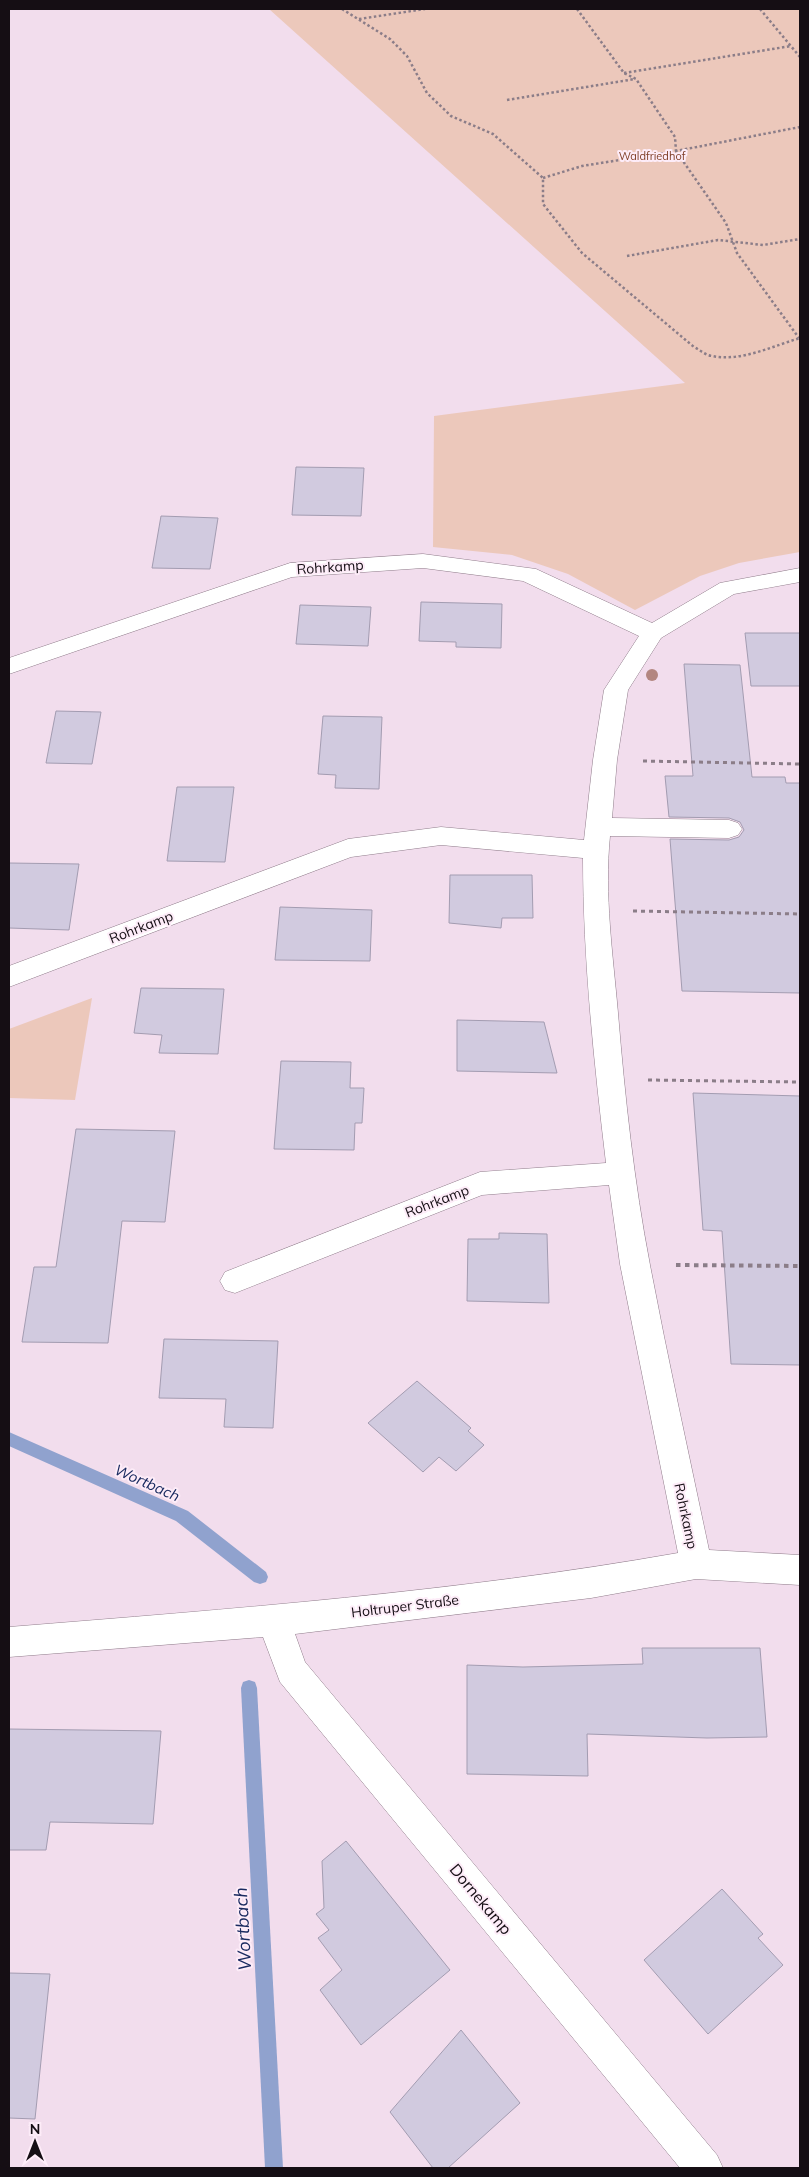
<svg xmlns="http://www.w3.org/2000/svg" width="809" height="2177" viewBox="0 0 809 2177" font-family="Mulish,sans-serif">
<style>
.green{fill:#ecc8bb}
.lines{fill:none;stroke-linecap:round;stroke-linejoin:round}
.stream{fill:#90a2ce;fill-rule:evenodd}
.building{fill:#d1cadf;stroke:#a39cb1}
.minor-casing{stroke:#907d8b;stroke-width:1}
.path-far2{stroke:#8b7d88;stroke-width:2.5;stroke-dasharray:2.5 2.5;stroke-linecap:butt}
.path-far1{stroke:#8b7d88;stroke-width:3;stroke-dasharray:4 4;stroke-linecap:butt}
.path{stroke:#8b7d88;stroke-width:4;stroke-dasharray:4.5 4.5;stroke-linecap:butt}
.minor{fill:#fff;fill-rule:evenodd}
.tree{fill:#b38680}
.labels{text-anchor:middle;stroke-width:4;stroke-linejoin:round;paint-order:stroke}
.far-park-label{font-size:11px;fill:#7f3e26;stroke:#fdecf8}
.street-label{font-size:14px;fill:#150e14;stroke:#fdecf8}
.water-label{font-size:15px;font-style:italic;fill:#1a2b60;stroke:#fdecf8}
.near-street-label{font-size:16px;fill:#150e14;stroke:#fdecf8}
.near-water-label{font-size:18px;font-style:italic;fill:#1a2b60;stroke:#fdecf8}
</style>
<rect width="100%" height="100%" fill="#f2dded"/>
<g class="green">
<path d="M269,9h531v543l-61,11 -39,13 -65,34 -67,-36 -56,-19 -79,-8 1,-131 251,-33z"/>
<path d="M92,998l-17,102 -66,-2v-69z"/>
</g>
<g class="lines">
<g class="stream">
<path d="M9,1432l179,79 78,61 2,5 -2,5 -6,2 -6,-2 -78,-61 -167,-75z"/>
<path d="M249,1680l6,2 2,6 26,480h-18l-24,-480 2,-6z"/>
</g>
</g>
<g class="building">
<path d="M296,467l68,1 -3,48 -69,-1z"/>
<path d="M161,516l57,2 -8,51 -58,-1z"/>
<path d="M421,602l81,2 -1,44 -45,-1v-5l-37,-1z"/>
<path d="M300,605l71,2 -3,39 -72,-2z"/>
<path d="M745,633h55v53h-49z"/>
<path d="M684,664l56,1 12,112h33l1,6h14v210l-118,-2 -12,-152 59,1 10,-3 5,-7 -4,-8 -11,-4 -60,-1 -4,-41h28z"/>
<path d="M56,711l45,1 -9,52 -46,-1z"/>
<path d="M323,716l59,1 -3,72 -44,-1 1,-13 -18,-1z"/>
<path d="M177,787h57l-9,75 -58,-1z"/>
<path d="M9,863l70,1 -10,66 -60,-2z"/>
<path d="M450,875h82l1,43h-31l-1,10 -52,-5z"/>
<path d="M280,907l92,3 -2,51 -95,-1z"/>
<path d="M141,988l83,1 -6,65 -59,-1 3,-18 -28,-2z"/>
<path d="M457,1020l87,2 13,51 -100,-2z"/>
<path d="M281,1061l70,1 -1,26h14l-2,35h-7l-1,27 -80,-1z"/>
<path d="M693,1093l107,3v269l-69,-1 -9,-133 -19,-1z"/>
<path d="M76,1129l99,2 -10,91 -43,-1 -14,122 -86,-1 12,-75h22z"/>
<path d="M499,1233l48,1 2,69 -82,-2 1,-62h31z"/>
<path d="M164,1339l114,2 -5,87 -49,-1 2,-28 -67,-1z"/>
<path d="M417,1381l54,47 -3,3 16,14 -28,26 -17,-14 -16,15 -55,-49z"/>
<path d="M642,1648h118l7,89 -60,1 -120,-4 1,42 -121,-2v-109l56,2 120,-3z"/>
<path d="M9,1729l152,2 -8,93 -103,-2 -4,28h-37z"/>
<path d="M346,1841l104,129 -89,75 -41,-55 22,-20 -24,-32 11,-8 -13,-16 8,-6 -2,-47z"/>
<path d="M722,1889l41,45 -5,4 25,27 -75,69 -64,-74z"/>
<path d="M9,1973l41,1 -15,145 -26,-1z"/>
<path d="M461,2030l59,73 -72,65h-15l-43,-56z"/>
</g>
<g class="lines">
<defs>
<path id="minor" d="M423,554l113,15 116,54 68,-40 80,-15v14l-66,12 -73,44 -33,52 -11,70 -5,58 117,2 9,3 4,6 -4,6 -9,3 -119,-2c-6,59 3,119 8,177 7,85 16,169 32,252 18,95 39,190 59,285l91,5v30l-104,-6 -105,19 -296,36 10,28 412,493 6,13h-43l-400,-486 -17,-45 -254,20v-30c223,-18 448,-35 669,-74l-58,-289 -11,-79 -127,10 -247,98 -10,-3 -5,-9 5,-9 255,-100 126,-9c-12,-101 -23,-203 -23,-305l-142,-13 -90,12 -342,130v-21l339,-127 93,-12 143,13 9,-80 11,-70 35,-54 -116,-55 -100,-13 -131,9 -283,97v-16l281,-95z"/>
</defs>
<use href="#minor" class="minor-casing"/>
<g class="path-far2">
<path d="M342,9l48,30 17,17 20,37 24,23 42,18 50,44v26l39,49 112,94c6,3 11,8 18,9 29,6 61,-10 88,-18"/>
<path d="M577,9l47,64 12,6 39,58 1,14 50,72 11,30 62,85"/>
<path d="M760,9l40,48"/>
<path d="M359,19l66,-10"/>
<path d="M624,73l167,-27"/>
<path d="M507,100l128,-21"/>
<path d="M543,178l39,-12 94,-15 124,-24"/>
<path d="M627,256l91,-16 45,5 37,-6"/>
</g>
<g class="path-far1">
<path d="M643,761l157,3"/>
<path d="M633,911l167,3"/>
<path d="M648,1080l152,2"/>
</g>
<path class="path" d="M676,1265l124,1"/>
<use href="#minor" class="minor"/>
</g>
<circle class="tree" cx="652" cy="675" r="6"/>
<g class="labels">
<g class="far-park-label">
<text x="652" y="160">Waldfriedhof</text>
</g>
<g class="street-label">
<text transform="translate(330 567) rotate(-4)" y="5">Rohrkamp</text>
<text transform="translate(141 927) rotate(-21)" y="5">Rohrkamp</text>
<text transform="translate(437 1201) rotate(-21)" y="5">Rohrkamp</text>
<text transform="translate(686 1516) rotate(78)" y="5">Rohrkamp</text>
<text transform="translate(405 1606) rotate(-7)" y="5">Holtruper Straße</text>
</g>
<g class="water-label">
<text transform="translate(147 1483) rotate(24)" y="5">Wortbach</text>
</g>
<g class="near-street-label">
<text transform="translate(481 1899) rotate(50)" y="6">Dornekamp</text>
</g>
<g class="near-water-label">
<text transform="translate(243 1929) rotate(-93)" y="6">Wortbach</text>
</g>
</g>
<rect width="809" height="2177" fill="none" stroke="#150e14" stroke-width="20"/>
<g transform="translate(35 2142)" stroke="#fdecf8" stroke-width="4" paint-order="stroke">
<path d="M0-4L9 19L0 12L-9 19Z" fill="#150e14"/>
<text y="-8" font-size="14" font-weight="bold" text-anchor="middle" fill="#150e14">N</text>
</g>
</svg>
